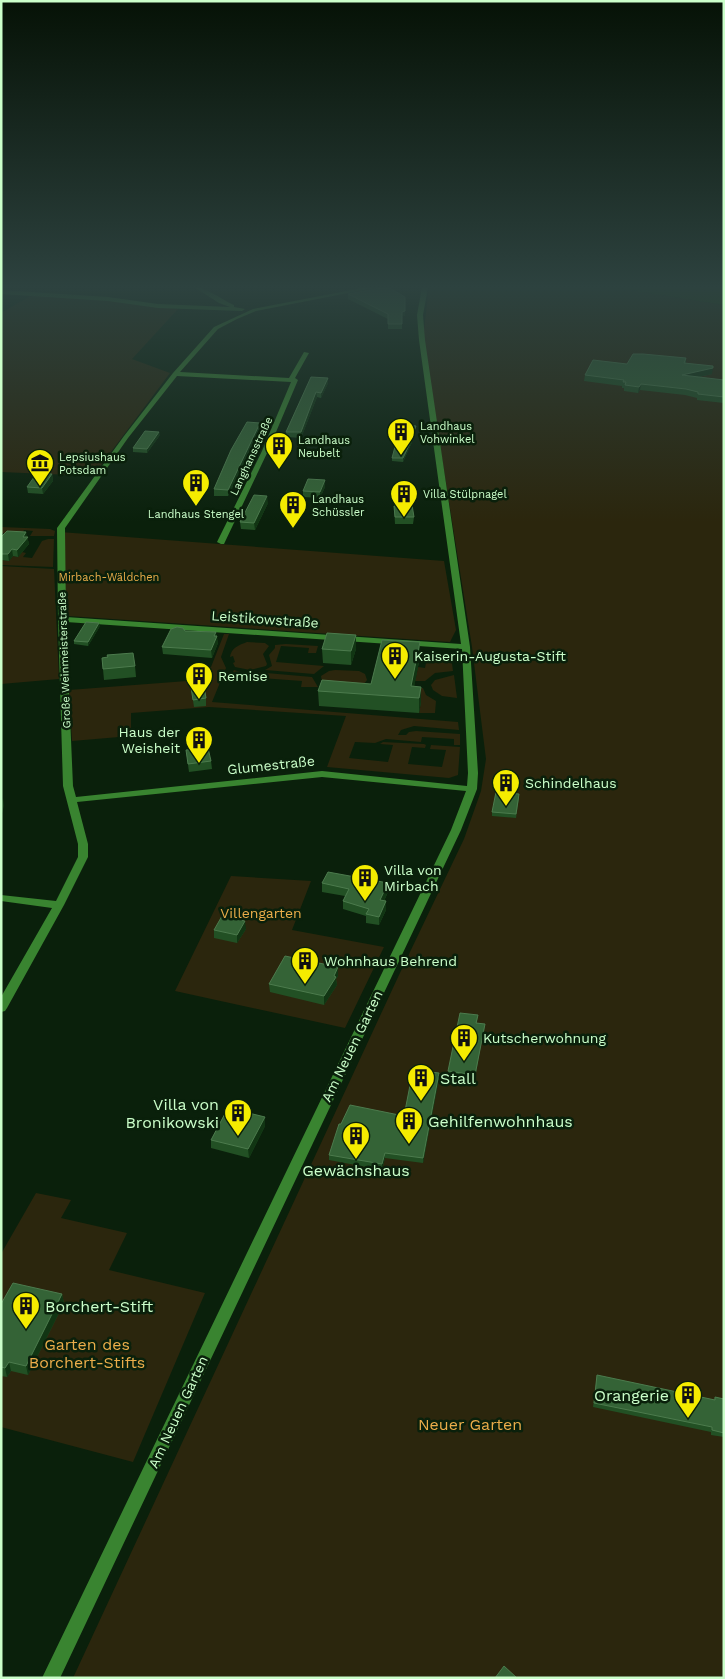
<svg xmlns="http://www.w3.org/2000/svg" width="725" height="1679" viewBox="0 0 725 1679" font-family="'Work Sans',sans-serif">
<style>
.green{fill:#2b260d}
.water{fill:#224004}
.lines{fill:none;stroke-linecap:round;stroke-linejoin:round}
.minor{fill:#398430;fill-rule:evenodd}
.wall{fill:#225024}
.shaded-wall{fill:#113513}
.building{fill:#346336;stroke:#4c7b4d}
.labels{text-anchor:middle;stroke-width:5;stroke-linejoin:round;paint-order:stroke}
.far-poi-label{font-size:11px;fill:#cbffca;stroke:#0a200b;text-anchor:start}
.far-street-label{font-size:11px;fill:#cbffca;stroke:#0a200b}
.far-park-label{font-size:11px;fill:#ebad4a;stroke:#0a200b}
.street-label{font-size:14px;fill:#cbffca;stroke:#0a200b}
.poi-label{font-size:14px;fill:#cbffca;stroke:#0a200b;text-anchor:start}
.park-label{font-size:14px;fill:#ebad4a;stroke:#0a200b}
.near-poi-label{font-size:16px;fill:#cbffca;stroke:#0a200b;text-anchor:start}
.near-park-label{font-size:16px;fill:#ebad4a;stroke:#0a200b}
</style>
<rect width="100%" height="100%" fill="#0a200b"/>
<g class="green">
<path d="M429,287h183l112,18v1373h-651l326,-703 65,-136 17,-48 5,-32 -14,-112 -49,-309z"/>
<path d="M32,295l76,5 70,9 -46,50 38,14 -77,103 -92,-4v-159z"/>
<path d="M1,527l49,2 5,2 -1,5h-24l3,-5 -9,-1 -3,5 -20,-2z"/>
<path d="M60,532l384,29 12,69 -6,12 -382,-26 -6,-6z"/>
<path d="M48,539h6l-1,28 -52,-2v-5l8,1 4,-5 5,1 4,-5 4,1 -3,4 9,1 10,-17z"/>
<path d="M1,566l53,3 5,110 -58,5z"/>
<path d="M224,634h5l-8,23 5,11 -14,34 246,20 1,8 -45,-4 -13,4 -3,5h8l3,-3 7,-1 44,3v11h-6v-6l-32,-2 -1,5 -35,-3 -11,4 -20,-1 -6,16 39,4 5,-17 -13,-1 3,-2 41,2 2,1 -1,3 -13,-1 -4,17 34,3 4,-17 -16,-1 1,-4 29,2 -2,28 -9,3 -122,-11 19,-51 -137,-9 -78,6v23l-59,5 -3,-51 131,-10 -12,-1 6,-13 17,1z"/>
<path d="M247,642l18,1 4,3 -6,8 4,10 -1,2 -16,4 -15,-3 -2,-4 2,-1 -2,-6 -3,1c1,-9 9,-12 17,-15z"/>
<path d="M286,644l32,2 -2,7h-8l1,-5 -28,-2 -5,16 48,4 -10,8 -49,-4 7,-4 -3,-11 6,-7v-3z"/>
<path d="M408,653l43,3 2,15 -18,2 -10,8h-10l3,-14 7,1 2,-11 -20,-1z"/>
<path d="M234,670l10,3 11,-1 57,5 6,10h-17l1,-6 -71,-5z"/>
<path d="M335,670l24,1 6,3 2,6 -3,4 -42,-3 -1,-5 8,-5z"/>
<path d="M454,675l3,23 -15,-2 -9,-6 -2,-5 4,-5z"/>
<path d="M414,688h9l3,7 10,6 -1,12h-16l2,-11z"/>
<path d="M231,876l80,5 -19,49 92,17 -39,81 -170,-37z"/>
<path d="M36,1193l35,7 -10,18 66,15 -18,37 96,23 -72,169 -132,-35v-173z"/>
</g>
<path class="water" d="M612,287h112v18z"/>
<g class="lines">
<g class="minor">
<path d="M194,287c12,0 28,13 40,18v2l11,2 -3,2 -84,-3 -50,-7 -107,-7v-4l107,7 50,7 72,3 -11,-4z"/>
<path d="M367,287h12l-123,24 -19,8 -19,10 -38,43 109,6 15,-26 5,1 -14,25 3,2 -30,71 -44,93h-3l-4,-2 45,-91 29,-69 -114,-6 -49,62 -63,90 1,89 395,27 -42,-304 -2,-25 5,-28h6l-5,28 2,25 45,307 8,126 -1,16 -16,41 -401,848h-18l409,-848 15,-39 -144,-14 -245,25 11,42v13l-24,48 -57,103 -2,3 -4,1v-15l51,-89 -51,-7v-6l55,6 22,-44v-13l-15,-58 -5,-167 -1,-91 67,-92 49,-63 41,-46 39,-18zM66,622l396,27 6,124 -1,13 -145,-15 -246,26 -3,-11z"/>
</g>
</g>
<g class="wall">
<path d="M348,294l57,22h-3v13h-14v-10l-40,-20z"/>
<path d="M686,358v5l26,11 -13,3 25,3v23l-27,-3v-2l-12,-3 -45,-5 -2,3 -14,-2v-3h-2v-2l-38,-5 1,-6z"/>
<path d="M311,377l17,1v5l-7,15 -4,-1 -16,41 -14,-1 -1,-5z"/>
<path d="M260,423l1,6 -33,67h-14v-7z"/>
<path d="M416,426l-1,3 -3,10v3l-9,20 -11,-1v-3l3,-12h-1v-3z"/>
<path d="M160,435l-13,18 -14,-1v-4z"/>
<path d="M52,474l1,7 -10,13 -15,-1 -1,-6z"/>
<path d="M325,487l-5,11 -17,-1v-6z"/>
<path d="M268,503l-13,27 -14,-1 -1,-7z"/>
<path d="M394,506l20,11 -1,7h-18z"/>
<path d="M1,537h26l2,7 -11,13 -5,-1 -4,5 -8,-1z"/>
<path d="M100,626l-12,20 -14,-2v-3z"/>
<path d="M185,631l31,5 2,7 -6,15 -49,-4 -1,-7z"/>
<path d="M356,635v14l-5,16 -28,-2 -1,-14z"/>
<path d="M108,657l27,9 1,11 -32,3 -2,-22z"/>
<path d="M420,657l-6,29 7,16 -2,11 -100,-7 -1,-15 53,-7z"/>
<path d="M191,687l15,11v8l-12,1z"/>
<path d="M186,750l25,11 1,8 -23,3z"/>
<path d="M519,798l-3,20 -24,-2v-4z"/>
<path d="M322,883h66v9l-4,9h2v9l-7,15 -13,-2v-7l-23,-7v-8l2,-5 -23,-4z"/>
<path d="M246,929l-9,14 -23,-5v-8z"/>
<path d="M338,967v9l-2,3 1,6 -13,20 -54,-13 -1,-8z"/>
<path d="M478,1015l-1,8 7,5 -9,51 -27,-4v-4z"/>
<path d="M439,1078l-16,85 -38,-5 -3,12 -53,-10v-5l12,-31 63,-8z"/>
<path d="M265,1126l-16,32 -38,-10v-8z"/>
<path d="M62,1294l2,9 -36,72 -17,-4 -4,6 -6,-1v-72z"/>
<path d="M597,1375l117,25 1,-3 9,2v38l-13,-2v-3l-118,-25z"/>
</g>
<g class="shaded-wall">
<path d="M405,311v5h-3v-4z"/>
<path d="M713,368l-1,6 -31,7 1,-6z"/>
<path d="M328,378v5l-7,15v-5z"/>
<path d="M641,384l-1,6 -2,3 1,-6z"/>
<path d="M316,392l1,5 -16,41v-6z"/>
<path d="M260,423l1,6 -33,67v-6z"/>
<path d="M159,432l1,3 -13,18v-4z"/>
<path d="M412,439v3l-9,20v-4z"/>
<path d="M52,474l1,7 -10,13 -1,-6z"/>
<path d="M325,480v7l-5,11v-6z"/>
<path d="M267,496l1,7 -13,27 -1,-7z"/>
<path d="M26,532l3,12 -11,13 -1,-7 6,-13z"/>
<path d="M12,549l1,7 -4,5 -1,-7z"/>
<path d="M99,623l1,3 -12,20v-4z"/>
<path d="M216,632l1,6v-2l1,7 -6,15 -1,-8 3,-14z"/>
<path d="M356,635v14l-5,16v-14z"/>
<path d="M420,642v15l-8,41 -1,-12z"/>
<path d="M421,687v15l-2,11v-15z"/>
<path d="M3,798l1,8 -3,11v-13z"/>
<path d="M388,883v9l-8,17v-9z"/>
<path d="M386,901v9l-7,15v-8z"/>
<path d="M245,921l1,8 -9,14v-8z"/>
<path d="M338,967v9l-2,3 1,6 -13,20v-9z"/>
<path d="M439,1073v5l-16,85v-5z"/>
<path d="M265,1117v9l-16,32 -1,-9z"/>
<path d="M385,1153v5l-3,12v-6z"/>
<path d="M62,1294l2,9 -36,72 -2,-9z"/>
<path d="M9,1362l2,9 -4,6 -2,-9z"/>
</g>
<g class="building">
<path d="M386,287h2l17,10v14l-3,1v12h-14v-10l-40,-20z"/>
<path d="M633,354h10l43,4 -2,5 29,3v2l-31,7 42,5v17l-26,-3v-2l-12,-3 -45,-5 -2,3 -14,-2 1,-3h-3l1,-2 -39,-5 8,-15 34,4z"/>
<path d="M311,377l17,1 -7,15 -5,-1 -15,40h-15z"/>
<path d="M247,422l13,1 -32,67 -14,-1 17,-39z"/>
<path d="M404,425l12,1 -5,13h1l-9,19h-11l4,-15h-2z"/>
<path d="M145,431l14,1 -12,17 -14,-1z"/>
<path d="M37,473l15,1 -10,14 -15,-1z"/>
<path d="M308,479l17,1 -5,12 -17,-1z"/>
<path d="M254,495l13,1 -13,27 -14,-1z"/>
<path d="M412,505l2,12h-19l-1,-11z"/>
<path d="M7,531l19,1 -3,5h5l-11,13 -5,-1 -4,5h-7v-17z"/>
<path d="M86,622l13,1 -11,19 -14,-1z"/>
<path d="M177,627l6,1 2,3 31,1 -2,4h3l-6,14 -49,-3 9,-18z"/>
<path d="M327,633l29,2 -5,16 -29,-2z"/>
<path d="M382,640l38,2 -9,44 10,1 -2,11 -101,-7 4,-11 49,4z"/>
<path d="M133,653l2,13 -32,3 -1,-11 6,-1 -1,-2z"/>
<path d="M204,686l2,12 -13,2 -2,-13z"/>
<path d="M208,748l3,13 -23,3 -2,-14z"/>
<path d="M496,792l23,2 -3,20 -24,-2z"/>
<path d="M328,872l60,11 -8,17 6,1 -7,16 -13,-3 3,-5 -26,-8 6,-12 -27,-6z"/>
<path d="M222,916l23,5 -8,14 -23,-5z"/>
<path d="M285,956l53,11 -4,9 2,1 -12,19 -55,-12z"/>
<path d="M460,1013l18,2 -2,8 9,1 -10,51 -27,-4z"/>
<path d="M413,1070l26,3 -16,85 -38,-5 -3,11 -53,-9 10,-31h2l9,-19 54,11z"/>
<path d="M228,1108l37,9 -17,32 -37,-9z"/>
<path d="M13,1283l49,11 -36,72 -17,-4 -4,6 -4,-1v-63z"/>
<path d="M597,1375l118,25v-3l9,2v34l-12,-3v-3l-118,-24z"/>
<path d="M504,1666l13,12h-22z"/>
</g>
<linearGradient id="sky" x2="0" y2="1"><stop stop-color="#061206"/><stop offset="0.55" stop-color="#2d423f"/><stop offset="1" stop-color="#2d423f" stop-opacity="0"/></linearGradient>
<rect width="725" height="522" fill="url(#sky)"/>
<defs>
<symbol id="building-pin" viewBox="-11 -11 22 30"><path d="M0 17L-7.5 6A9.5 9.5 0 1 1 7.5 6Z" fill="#f5ec00" stroke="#0a200b"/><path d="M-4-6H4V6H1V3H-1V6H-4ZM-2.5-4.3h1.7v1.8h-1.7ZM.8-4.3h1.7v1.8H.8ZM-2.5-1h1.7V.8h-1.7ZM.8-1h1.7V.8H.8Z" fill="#111"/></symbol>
<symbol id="museum-pin" viewBox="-11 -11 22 30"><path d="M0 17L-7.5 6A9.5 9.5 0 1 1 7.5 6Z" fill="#f5ec00" stroke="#0a200b"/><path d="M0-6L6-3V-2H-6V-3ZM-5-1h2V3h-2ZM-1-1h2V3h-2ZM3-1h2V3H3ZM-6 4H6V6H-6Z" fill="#111"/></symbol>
</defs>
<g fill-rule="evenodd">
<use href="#building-pin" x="385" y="416" width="32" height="43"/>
<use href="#building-pin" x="263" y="430" width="32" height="43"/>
<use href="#museum-pin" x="24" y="447" width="32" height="43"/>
<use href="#building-pin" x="180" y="467" width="32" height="43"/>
<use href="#building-pin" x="388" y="478" width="32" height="43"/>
<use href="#building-pin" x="277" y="489" width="32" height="43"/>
<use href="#building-pin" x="379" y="640" width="32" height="43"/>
<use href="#building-pin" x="183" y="660" width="32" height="43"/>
<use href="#building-pin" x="183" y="724" width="32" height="43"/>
<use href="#building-pin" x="490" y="767" width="32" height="43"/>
<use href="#building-pin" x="349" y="862" width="32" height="43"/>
<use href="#building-pin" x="289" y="945" width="32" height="43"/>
<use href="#building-pin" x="448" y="1022" width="32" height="43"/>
<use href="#building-pin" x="405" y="1062" width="32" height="43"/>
<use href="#building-pin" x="222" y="1097" width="32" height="43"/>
<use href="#building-pin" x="393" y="1105" width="32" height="43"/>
<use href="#building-pin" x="340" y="1120" width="32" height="43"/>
<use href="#building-pin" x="10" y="1290" width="32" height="43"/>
<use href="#building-pin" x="672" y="1379" width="32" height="43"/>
</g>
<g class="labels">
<g class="far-poi-label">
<text x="420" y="430">Landhaus<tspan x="420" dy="13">Vohwinkel</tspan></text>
<text x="298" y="444">Landhaus<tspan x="298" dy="13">Neubelt</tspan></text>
<text x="59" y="461">Lepsiushaus<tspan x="59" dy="13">Potsdam</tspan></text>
<text x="423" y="498">Villa Stülpnagel</text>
<text x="312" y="503">Landhaus<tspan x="312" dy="13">Schüssler</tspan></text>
<text x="196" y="518" text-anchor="middle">Landhaus Stengel</text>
</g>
<g class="far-street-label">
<text transform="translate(251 456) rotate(-65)" y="4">Langhansstraße</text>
<text transform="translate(64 660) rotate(-92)" y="4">Große Weinmeisterstraße</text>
</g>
<g class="far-park-label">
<text x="109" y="581">Mirbach-Wäldchen</text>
</g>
<g class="street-label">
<text transform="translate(265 619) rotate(4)" y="5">Leistikowstraße</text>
<text transform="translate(271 765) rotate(-6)" y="5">Glumestraße</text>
<text transform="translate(352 1046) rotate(-64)" y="5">Am Neuen Garten</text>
<text transform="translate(178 1412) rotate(-65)" y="5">Am Neuen Garten</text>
</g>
<g class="poi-label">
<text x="414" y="661">Kaiserin-Augusta-Stift</text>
<text x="218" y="681">Remise</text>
<text x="180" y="737" text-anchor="end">Haus der<tspan x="180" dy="16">Weisheit</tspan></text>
<text x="525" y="788">Schindelhaus</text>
<text x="384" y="875">Villa von<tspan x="384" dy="16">Mirbach</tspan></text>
<text x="324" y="966">Wohnhaus Behrend</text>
<text x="483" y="1043">Kutscherwohnung</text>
</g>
<g class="park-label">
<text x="261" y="918">Villengarten</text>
</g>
<g class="near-poi-label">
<text x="440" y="1084">Stall</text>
<text x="219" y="1110" text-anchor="end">Villa von<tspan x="219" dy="18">Bronikowski</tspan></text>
<text x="428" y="1127">Gehilfenwohnhaus</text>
<text x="356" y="1176" text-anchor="middle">Gewächshaus</text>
<text x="45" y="1312">Borchert-Stift</text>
<text x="669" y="1401" text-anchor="end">Orangerie</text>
</g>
<g class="near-park-label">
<text x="87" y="1350">Garten des<tspan x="87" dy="18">Borchert-Stifts</tspan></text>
<text x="470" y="1430">Neuer Garten</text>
</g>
</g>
<rect width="725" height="1679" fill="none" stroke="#cbffca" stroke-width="5"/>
</svg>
